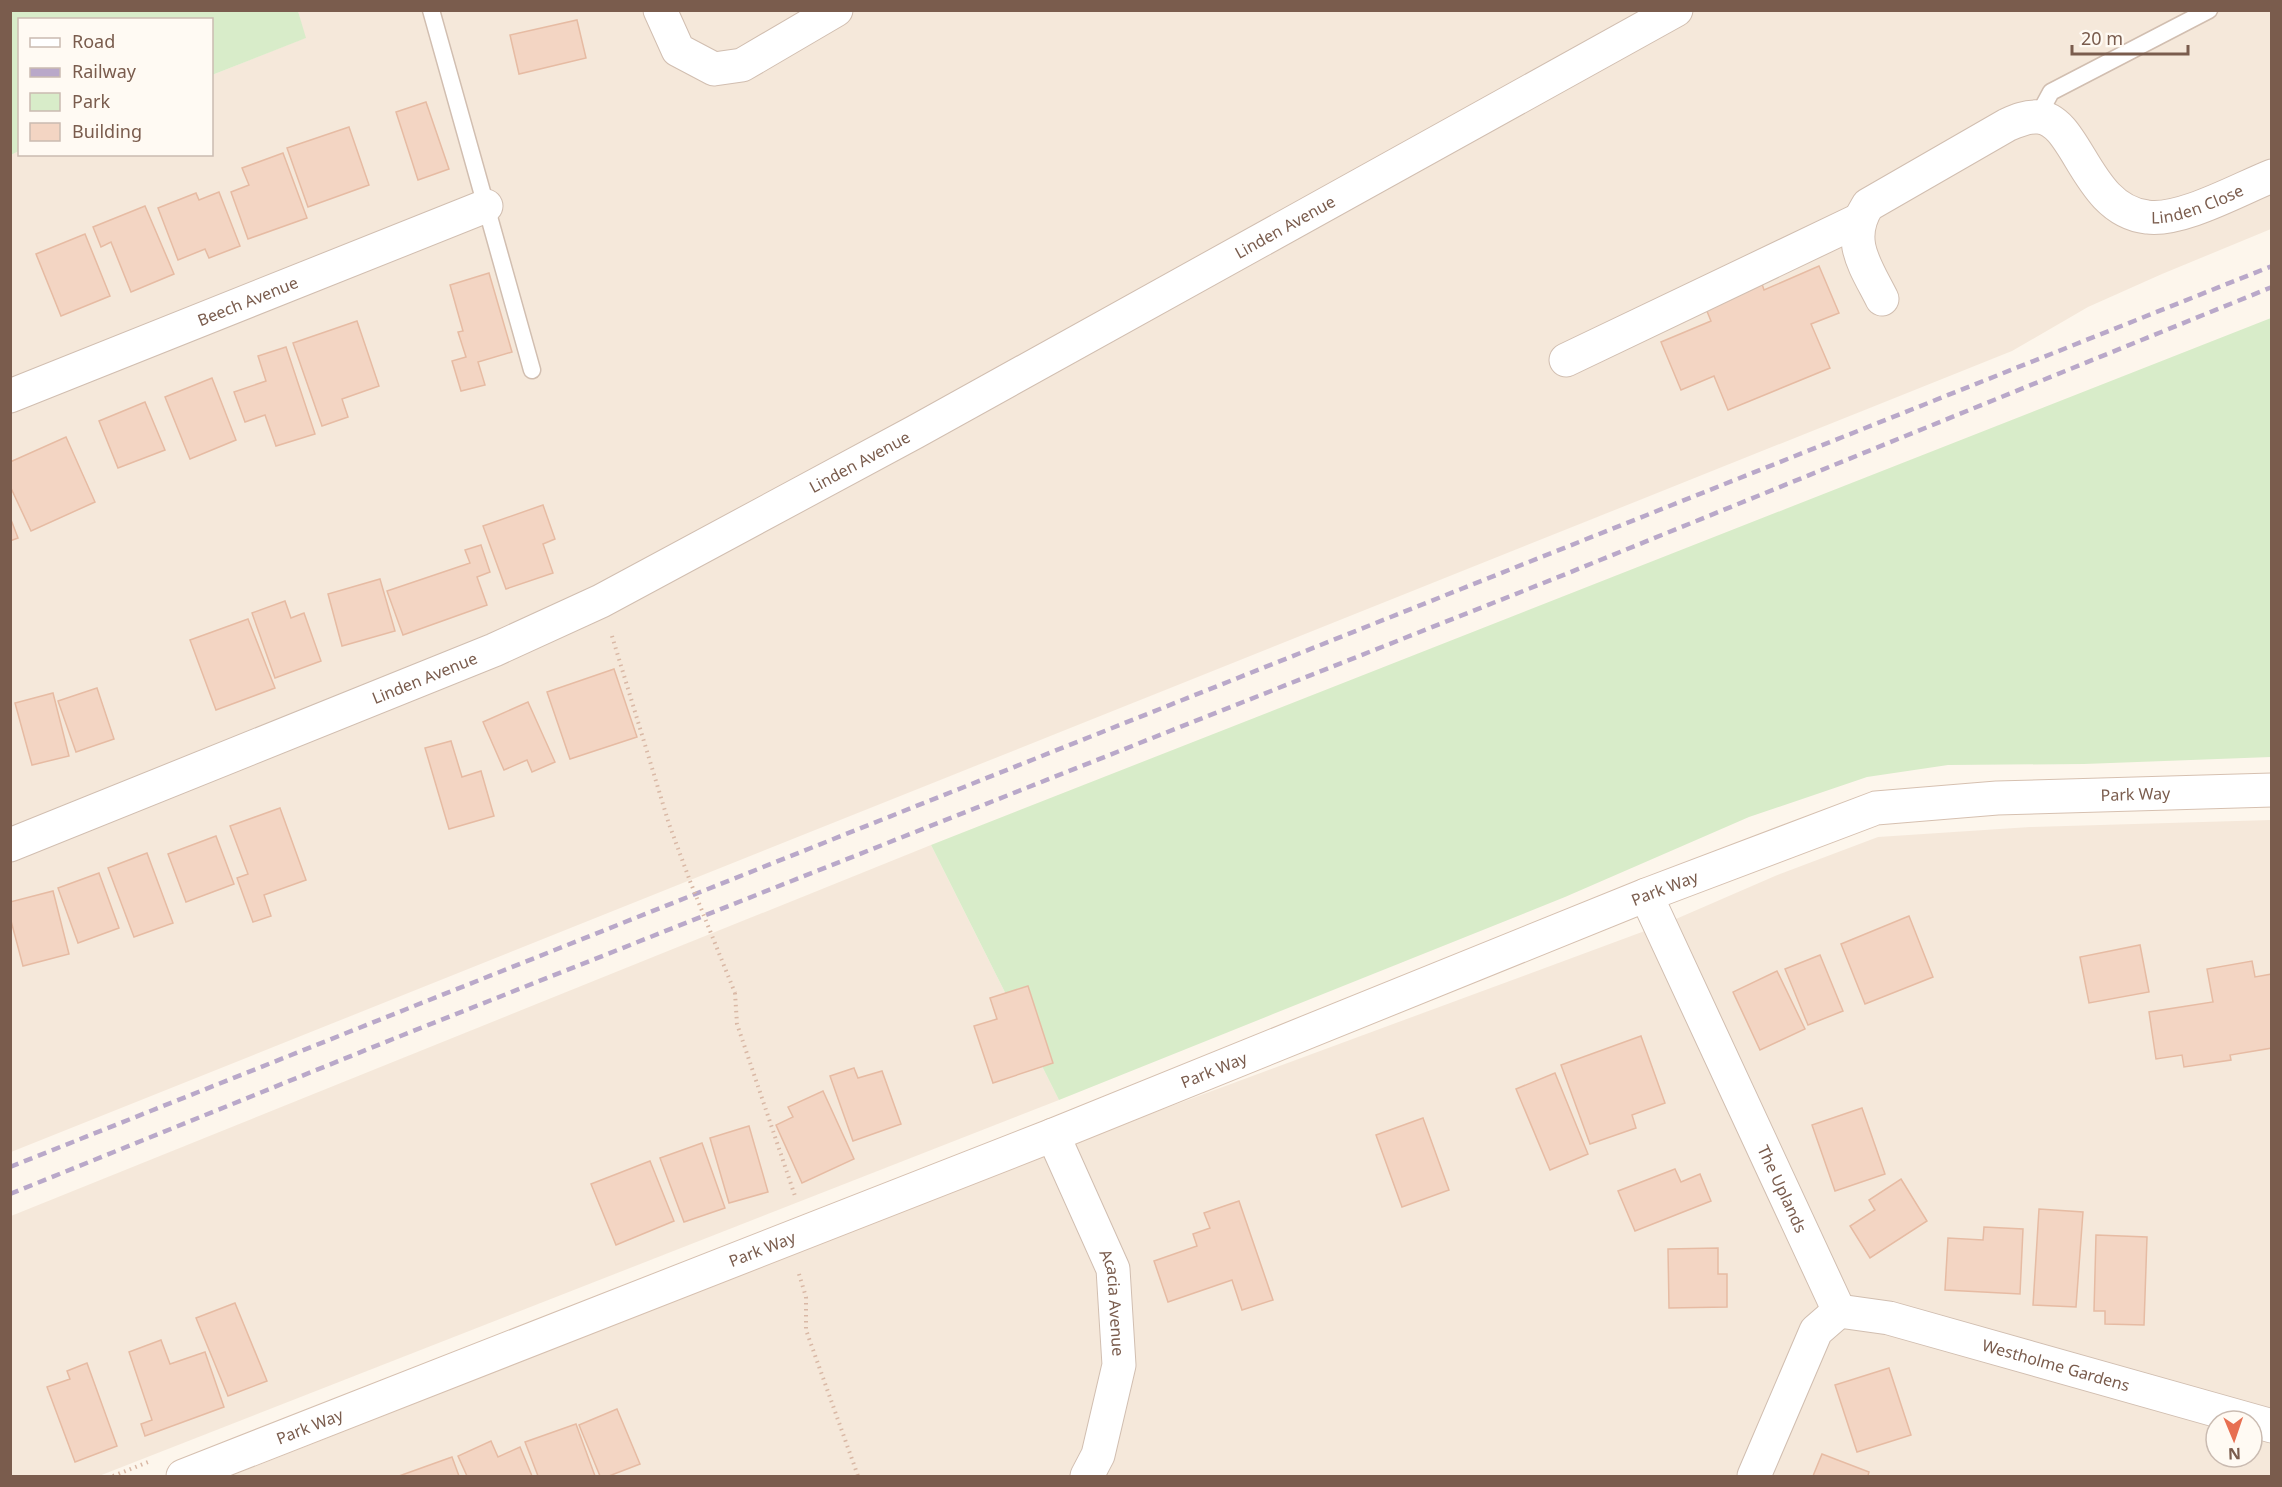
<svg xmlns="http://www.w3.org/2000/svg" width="2282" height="1487" viewBox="0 0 2282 1487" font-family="'Noto Sans',sans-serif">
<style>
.residential{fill:#f5e8da;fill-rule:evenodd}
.green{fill:#d8ecc9}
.building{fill:#f3d5c3;stroke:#e6bba3;stroke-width:1.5}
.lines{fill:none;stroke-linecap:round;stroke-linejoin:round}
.lane-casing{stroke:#d1beb0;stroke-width:19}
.street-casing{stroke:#d1beb0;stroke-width:35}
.secondary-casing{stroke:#d6c0b0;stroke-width:35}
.path{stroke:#d9b8a5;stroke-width:4;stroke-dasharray:1.5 4.5;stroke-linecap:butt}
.lane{stroke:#fff;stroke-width:16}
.street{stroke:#fff;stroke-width:33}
.secondary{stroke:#fff;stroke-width:33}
.rail{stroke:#b9a8c9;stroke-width:4.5;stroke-dasharray:9 6;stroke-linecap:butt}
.path-bridge{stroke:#d9b8a5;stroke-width:4;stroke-dasharray:1.5 4.5;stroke-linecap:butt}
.labels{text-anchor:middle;stroke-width:6;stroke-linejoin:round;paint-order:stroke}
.street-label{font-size:16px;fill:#7a5c4d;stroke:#fffaf3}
</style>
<rect width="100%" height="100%" fill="#fdf6ec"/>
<g class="residential">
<path d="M298,11h1973v218l-109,45 -74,33 -76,44 -2001,801v-997l8,-4 1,3h192v-79l93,-37z"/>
<path d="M2271,820v656h-2040l854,-338 584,-216 106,-46 103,-39 152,-10zM2216,1421h36v36h-36z"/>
<path d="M931,845l128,255 -960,376h-88v-260z"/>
</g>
<g class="green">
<path d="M11,10l287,1 8,27 -94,37v-55h-192l-1,131 -8,4z"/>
<path d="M2271,318v439l-187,7 -136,1 -81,12 -118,40 -184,80 -506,203 -128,-255z"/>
</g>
<g class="building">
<path d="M577,20l9,38 -67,16 -9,-39z"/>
<path d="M426,102l23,67 -31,11 -22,-68z"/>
<path d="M349,127l20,58 -61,22 -21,-59z"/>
<path d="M283,153l24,65 -59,21 -17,-47 18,-7 -7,-17z"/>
<path d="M219,192l21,54 -31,12 -4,-9 -27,11 -20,-52 38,-15 3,7z"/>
<path d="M145,206l29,68 -43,18 -20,-50 -10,5 -8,-20z"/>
<path d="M85,234l25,62 -49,20 -25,-62z"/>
<path d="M1819,266l20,47 -28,11 19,44 -102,42 -14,-34 -33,14 -20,-48 50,-21 -7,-17 57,-23 3,9z"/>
<path d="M489,273l23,79 -34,10 7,23 -24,6 -9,-30 14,-4 -8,-25 5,-1 -13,-46z"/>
<path d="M357,321l22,65 -37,13 6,18 -26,9 -29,-83z"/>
<path d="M286,347l29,87 -39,12 -11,-31 -20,7 -11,-30 32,-11 -8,-25z"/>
<path d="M212,378l24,62 -46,19 -25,-62z"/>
<path d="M145,402l20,48 -47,18 -19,-47z"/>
<path d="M66,437l29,65 -64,29 -21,-45v-24z"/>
<path d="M543,505l12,34 -12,5 10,29 -47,16 -23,-63z"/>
<path d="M10,517l8,21 -8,3z"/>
<path d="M481,545l9,27 -13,5 10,28 -84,30 -16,-44 83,-28 -5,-13z"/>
<path d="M380,579l15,52 -53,15 -14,-52z"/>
<path d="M285,601l6,17 13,-5 17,48 -46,17 -23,-65z"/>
<path d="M248,619l27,69 -59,22 -26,-70z"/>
<path d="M614,669l23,68 -67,22 -23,-67z"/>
<path d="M97,688l17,51 -38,13 -18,-51z"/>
<path d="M53,693l16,63 -37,9 -17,-62z"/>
<path d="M528,702l27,60 -23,10 -5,-12 -23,10 -21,-48z"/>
<path d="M451,741l11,36 19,-6 13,45 -45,13 -24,-81z"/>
<path d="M280,808l26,72 -42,15 7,21 -18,6 -16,-44 11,-4 -18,-48z"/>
<path d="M216,836l18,48 -48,18 -18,-48z"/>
<path d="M147,853l26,70 -39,14 -26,-69z"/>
<path d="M99,873l20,55 -41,15 -20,-55z"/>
<path d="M53,891l16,63 -46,12 -13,-49v-15z"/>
<path d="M1909,916l24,61 -68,27 -24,-60z"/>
<path d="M2140,945l9,47 -60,11 -9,-46z"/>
<path d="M1820,955l23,56 -35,14 -23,-56z"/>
<path d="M2252,961l3,16 17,-3v74l-42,7 1,5 -47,7 -2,-12 -26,4 -7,-47 64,-10 -6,-33z"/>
<path d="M1777,971l28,58 -45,21 -27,-58z"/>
<path d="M1028,986l25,77 -60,20 -19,-57 23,-7 -7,-21z"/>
<path d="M1641,1036l24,67 -33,12 4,13 -46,16 -29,-79z"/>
<path d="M854,1068l4,10 24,-7 19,53 -48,17 -23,-65z"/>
<path d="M1555,1073l33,81 -38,16 -34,-81z"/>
<path d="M823,1091l31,68 -52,24 -26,-58 17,-8 -5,-10z"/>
<path d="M1862,1108l23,66 -50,17 -23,-66z"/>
<path d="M1423,1118l26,72 -47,17 -26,-72z"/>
<path d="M749,1126l19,66 -39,11 -19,-65z"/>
<path d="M702,1143l23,65 -41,14 -24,-64z"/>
<path d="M650,1161l24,60 -58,24 -25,-61z"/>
<path d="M1675,1169l6,13 19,-8 11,27 -76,30 -17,-40z"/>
<path d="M1901,1179l26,42 -57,37 -20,-32 25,-16 -6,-10z"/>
<path d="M1239,1201l34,99 -31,10 -10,-30 -64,22 -14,-41 43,-15 -4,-12 17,-6 -6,-15z"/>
<path d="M2039,1209l44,3 -7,95 -43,-2z"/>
<path d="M1984,1227l39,2 -3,65 -75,-4 3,-52 35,2z"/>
<path d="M2096,1235l51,2 -3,88 -39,-1v-13h-11z"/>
<path d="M1718,1248v26h9v33l-58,1 -1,-59z"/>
<path d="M235,1303l32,78 -39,15 -32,-78z"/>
<path d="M161,1340l9,24 35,-12 19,55 -79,29 -4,-12 11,-4 -23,-68z"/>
<path d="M87,1363l30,83 -42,16 -28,-75 23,-8 -3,-8z"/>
<path d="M1889,1368l22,67 -54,17 -22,-67z"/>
<path d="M617,1409l23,55 -31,12h-9l-21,-51z"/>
<path d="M576,1424l19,52h-57l-13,-34z"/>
<path d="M491,1441l7,16 22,-10 12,29h-65l-9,-20z"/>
<path d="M1822,1454l47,18 -1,4h-55z"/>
<path d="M452,1457l7,19h-60z"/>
</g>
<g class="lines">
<defs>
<g id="lane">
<path d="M431,10l101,360"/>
<path d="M2038,116l13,-24 158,-82"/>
</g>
<g id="street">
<path d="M660,10l18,40 36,19 28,-4 94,-55"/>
<path id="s1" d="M1882,299c-16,-32 -37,-59 -14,-94l139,-80c9,-4 20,-9 31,-8 40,2 47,93 109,100 34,5 92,-28 125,-41"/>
<path d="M1566,360l293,-140"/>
<path id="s2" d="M10,396l476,-190"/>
<path id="s3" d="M10,845l484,-195 107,-49 314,-169 761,-422"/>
<path id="s4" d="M1646,895l193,416"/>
<path id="s5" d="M1053,1135l60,134 6,96 -21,90 -11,21"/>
<path id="s6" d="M1839,1311l50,7 383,108"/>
<path d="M1754,1476l62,-145 23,-20"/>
</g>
<g id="secondary">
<path id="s7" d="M183,1476l870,-341 593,-240 230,-87 121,-10 275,-8"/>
</g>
</defs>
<use href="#lane" class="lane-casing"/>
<use href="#street" class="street-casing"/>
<use href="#secondary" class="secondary-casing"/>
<g class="path">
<path d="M612,636l57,188 21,57"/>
<path d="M735,993l2,31 58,172"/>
<path d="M799,1274l7,23v33l52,146"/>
<path d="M113,1476l35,-14"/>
</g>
<use href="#lane" class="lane"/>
<use href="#street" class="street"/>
<use href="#secondary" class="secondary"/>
<g class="rail">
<path d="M10,1167l2262,-901"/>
<path d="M10,1194l383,-155 1163,-461 716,-291"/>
</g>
<path class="path-bridge" d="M690,881l45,112"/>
</g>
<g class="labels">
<g class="street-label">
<text dy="6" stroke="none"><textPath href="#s1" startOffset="500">Linden Close</textPath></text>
<text dy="6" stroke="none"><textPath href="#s3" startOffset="1419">Linden Avenue</textPath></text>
<text dy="6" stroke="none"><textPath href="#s2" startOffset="256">Beech Avenue</textPath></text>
<text dy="6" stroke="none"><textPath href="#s3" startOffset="933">Linden Avenue</textPath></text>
<text dy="6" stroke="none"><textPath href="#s3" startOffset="447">Linden Avenue</textPath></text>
<text dy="6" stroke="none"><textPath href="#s7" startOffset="2080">Park Way</textPath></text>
<text dy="6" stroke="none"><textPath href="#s7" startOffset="1594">Park Way</textPath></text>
<text dy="6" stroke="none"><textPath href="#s7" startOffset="1108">Park Way</textPath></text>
<text dy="6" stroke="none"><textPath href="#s4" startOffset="324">The Uplands</textPath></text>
<text dy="6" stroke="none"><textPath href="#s7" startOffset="622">Park Way</textPath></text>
<text dy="6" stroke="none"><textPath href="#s5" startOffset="180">Acacia Avenue</textPath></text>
<text dy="6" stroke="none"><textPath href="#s6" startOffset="224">Westholme Gardens</textPath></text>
<text dy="6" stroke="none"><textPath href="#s7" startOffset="136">Park Way</textPath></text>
</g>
</g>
<rect width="2282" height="1487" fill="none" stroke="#7a5c4d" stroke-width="24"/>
<rect x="18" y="18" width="195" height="138" fill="#fffaf3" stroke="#cabbb1" stroke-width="1.5"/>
<rect x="30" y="38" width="30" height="9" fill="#ffffff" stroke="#cabbb1" stroke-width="1.5"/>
<text x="72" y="48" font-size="18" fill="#7a5c4d">Road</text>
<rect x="30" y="68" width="30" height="9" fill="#b9a8c9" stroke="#cabbb1" stroke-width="1.5"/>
<text x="72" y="78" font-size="18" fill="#7a5c4d">Railway</text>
<rect x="30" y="93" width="30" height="18" fill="#d8ecc9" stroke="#cabbb1" stroke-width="1.5"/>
<text x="72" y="108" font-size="18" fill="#7a5c4d">Park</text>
<rect x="30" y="123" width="30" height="18" fill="#f3d5c3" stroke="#cabbb1" stroke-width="1.5"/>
<text x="72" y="138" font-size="18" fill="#7a5c4d">Building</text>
<g transform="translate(2234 1439) rotate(178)"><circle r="28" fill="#fffaf3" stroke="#cabbb1" stroke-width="1.5"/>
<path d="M0-4.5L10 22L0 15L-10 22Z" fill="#e76f51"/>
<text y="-9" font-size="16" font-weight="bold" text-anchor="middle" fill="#7a5c4d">N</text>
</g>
<path d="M2072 45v9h116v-9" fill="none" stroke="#7a5c4d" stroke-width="3"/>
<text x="2081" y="45" font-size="18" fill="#7a5c4d" stroke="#fffaf3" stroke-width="4.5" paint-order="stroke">20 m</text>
</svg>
